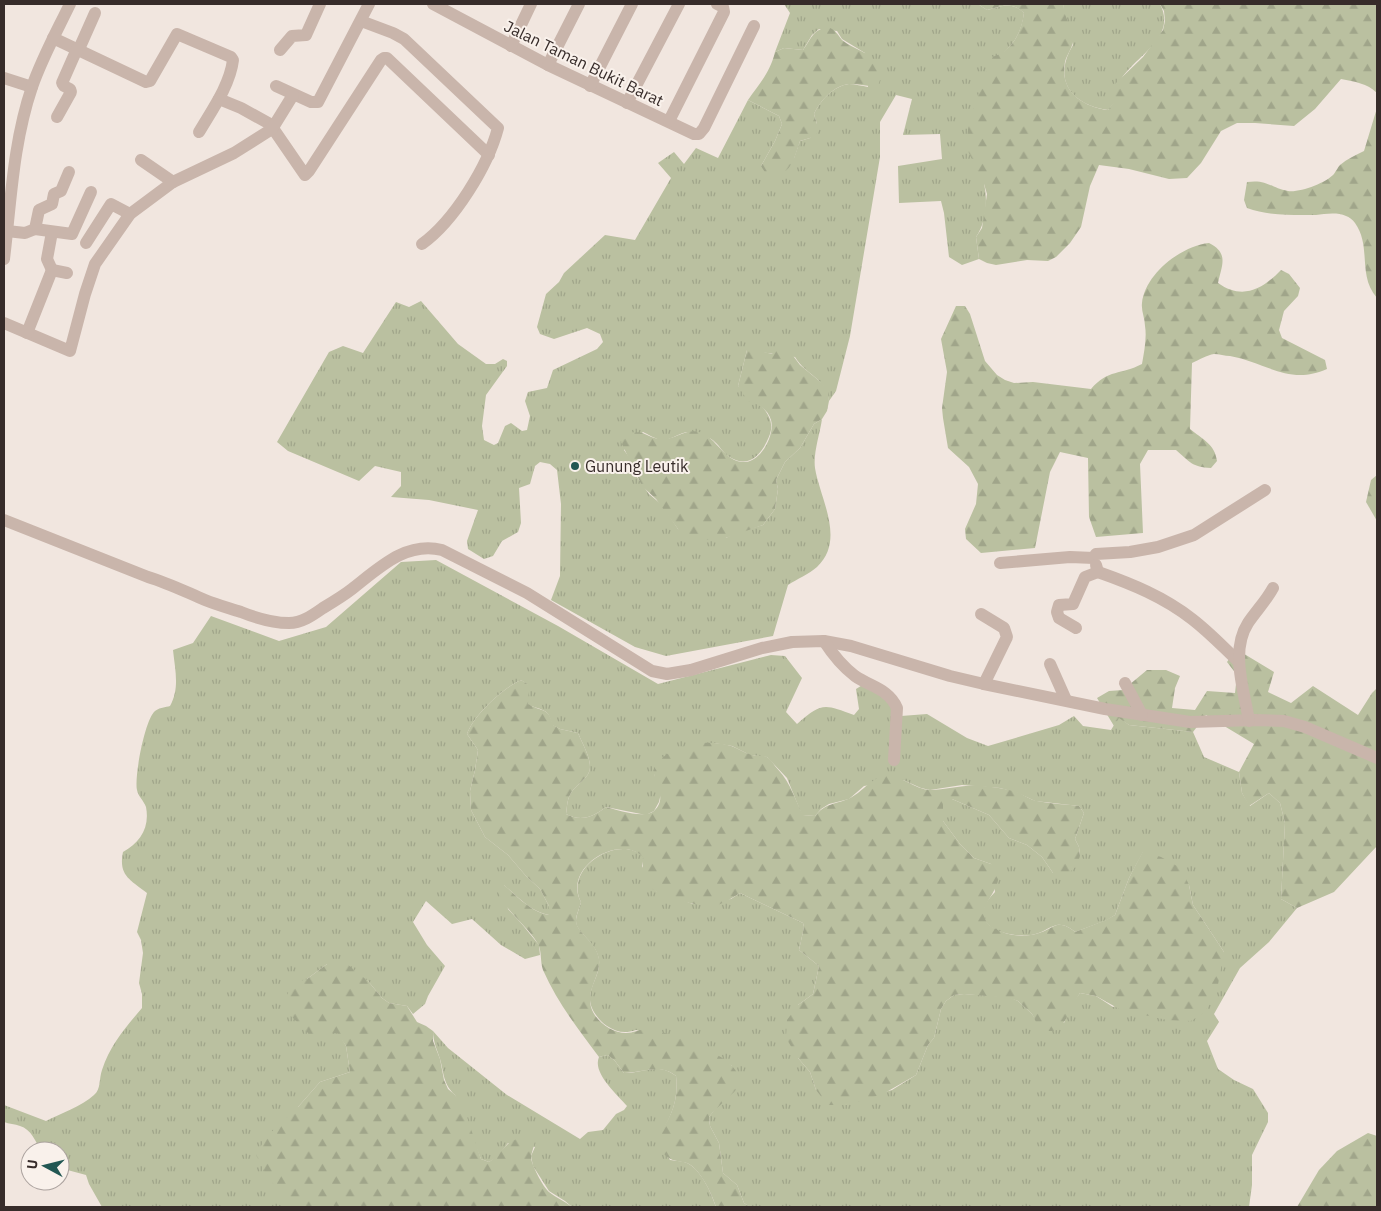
<svg xmlns="http://www.w3.org/2000/svg" width="1381" height="1211" viewBox="0 0 1381 1211" font-family="'IBM Plex Sans',sans-serif">
<style>
.grass{fill:url(#grass-tufts)}
.forest{fill:url(#forest-firs)}
.lines{fill:none;stroke-linecap:round;stroke-linejoin:round}
.minor{stroke:#c9b5ab;stroke-width:12}
.poi-dot{fill:#225753;stroke:#f9f1eb;stroke-width:2}
.labels{text-anchor:middle;stroke-width:4;stroke-linejoin:round;paint-order:stroke}
.street-label{font-size:16px;fill:#372c2a;stroke:#f9f1eb}
.poi-label{font-size:16px;fill:#372c2a;stroke:#f9f1eb;text-anchor:start}
</style>
<defs>
<pattern id="grass-tufts" width="24" height="20" patternUnits="userSpaceOnUse" patternTransform="scale(1.25)"><rect width="24" height="20" fill="#bac0a0"/><path d="M3 7l-1-3M5 7V3M7 7l1-3M15 17l-1-3M17 17v-4M19 17l1-3" fill="none" stroke="#a0a58a"/></pattern>
<pattern id="forest-firs" width="22" height="20" patternUnits="userSpaceOnUse" patternTransform="scale(1.25)"><rect width="22" height="20" fill="#bac0a0"/><path d="M5 1l3.5 6h-7zM16 11l3.5 6h-7z" fill="#a0a58a"/></pattern>
</defs>
<rect width="100%" height="100%" fill="#f1e6df"/>
<g class="grass">
<path d="M784,4h194l9,6c16,-4 24,-9 37,3 -2,17 -9,31 -23,42l-17,129c4,16 2,39 -8,53l3,22 -17,6 -13,-8 -5,-44 -3,-12 -42,2 -1,-37 44,-7 -2,-25 -37,1 9,-36 -16,-4 -16,27v35l-30,179 -14,55 -7,10c-3,-24 -23,-25 -34,-44l-48,-7 -9,36c14,12 39,27 32,48 -7,19 -20,37 -42,22 -5,-3 -8,-10 -13,-14 -4,-5 -18,-9 -25,-10 -9,-1 -19,9 -29,8 -6,-1 -13,-6 -18,-8l-19,18 5,7 8,20 12,17 13,11 16,24 48,9 9,-5 28,-8 12,-16 3,-20 -2,-9 9,-18 15,-14 14,-24 8,-5c-2,15 -9,34 -7,49 5,31 31,72 2,99 -8,7 -20,12 -29,18l-15,51 -107,20 -31,-9 -84,-47 9,-24 1,-72 -4,-34 -7,-6 -10,-2 -5,4 -5,18 -11,4 2,35 -3,9 -16,9 -9,15 -9,3 -16,-10 -1,-8 11,-31 -49,-10 -38,-3 10,-11v-14l-26,-6 -16,15 -71,-30 -11,-9 52,-90 14,-6 20,7 33,-51 13,5 12,-6 37,43 28,20h9l8,-5 4,2v5l-21,29 -4,31 2,14 10,5 4,-2 7,-17 6,-3 11,8 5,-1 3,-14 -5,-15 3,-9 19,-4 6,-18 44,-21 6,-7 -3,-8 -13,-6 -33,11 -14,-5 -3,-7 9,-33 13,-12 5,-9 41,-38 30,5 36,-62 -13,-15 16,-11 10,12 12,-16 22,10 30,-58 31,16 3,8 -7,17 -14,25 33,-8 6,-17 10,-3 7,-14 -3,-10c6,-13 19,-28 35,-30 6,0 13,2 19,3l-3,-34 -23,-14 -5,-8 -18,-2 -7,6 -9,15 -19,-2 -9,4 15,-39z"/>
<path d="M1064,4h96c22,43 -49,58 -45,98l-7,8c-37,-5 -56,-31 -35,-65l-10,-35z"/>
<path d="M436,560l122,66 100,58 113,-29 14,1 17,22 -16,34 11,12c25,-22 27,-20 57,-9l5,-6 -3,-20 8,-5 19,13 18,19 26,-2 40,24 21,8 71,-21 15,-9 9,10 28,4 8,-13 10,8 64,7 11,25 35,15 3,21 8,13 19,-13 11,10 5,20 -4,76 16,9 -28,34 -29,26 -26,46 5,8 -12,19 11,28 16,11 19,9 15,24v9l-16,33v30l-3,22h-499l-6,-4 -7,-18 -14,-12 -4,-30 -9,-17 -1,-9 6,-8 17,-43 -31,-18 -65,-18c-11,4 -20,2 -29,-4 -5,-3 -8,-7 -11,-11 -16,-22 5,-35 3,-55 -2,-18 -23,-27 -23,-39 0,-6 4,-14 5,-19 -18,-34 38,-69 63,-45l-2,9 14,25 37,13 38,-5 9,-6 63,30 1,4 -5,23 20,16 -6,28 -15,11v53l12,14 6,18 58,5 18,-5 24,-15 12,-30 6,-7 7,-29 5,-8 8,-6 10,-1 45,3 9,4 14,13 5,8 27,1 8,-19 8,-11 16,3 17,11 111,-55 -31,-47 -4,-20 -46,-33 -14,26 -14,37 -8,5 -32,12c-5,-4 -11,-8 -18,-7 -9,2 -16,9 -26,10 -15,2 -53,-3 -47,-27 1,-5 7,-12 11,-16l-4,-28 -17,-6 -14,-14 -17,-23 -1,-22h10l37,16 20,23 18,7 15,12 11,16 27,-17 -1,-9 -4,-8 9,-26 -5,-7 -44,-5 -17,-8 -18,-5 -38,-3 -32,5 -9,-2 -18,-8 -39,6 -15,13 -20,5 -8,5 -6,7 -13,-1 -15,-37 -20,-21 -17,-2 -18,-9 -18,-3 -60,31 7,19 -2,9 -5,9 -8,4 -40,-8c-13,10 -25,15 -40,7 1,-6 1,-14 4,-19 5,-11 20,-16 20,-28 0,-11 -8,-24 -12,-34l-18,-4 -8,-4c-3,-18 -11,-14 -25,-21l1,-19 -7,-5c-18,8 -47,35 -54,54l11,16 -3,20 -5,21 1,19 14,27 23,18 18,21 14,13 9,17v9c-18,-3 -31,-18 -45,-30l4,24 13,14 18,22 1,10 -15,4 -24,-14 -29,-26 -20,5 -26,-23 -13,21 14,23 18,21 -17,30 -3,8 -12,10 -6,-8 -18,-3 -7,-5 -14,-17 -41,-17 -20,15 39,67 4,26 -30,10 -22,25 -8,100h-188l-13,-23 -3,-9 -26,-7v-17h-19c-5,-9 -10,-22 -21,-25 -5,-2 -11,-2 -16,-4v-17l42,16c14,-7 36,-15 48,-26 7,-5 5,-17 8,-25 8,-25 24,-43 40,-62v-14l-3,-11 4,-30 -2,-13 -4,-8 10,-39c-16,-13 -29,-17 -24,-41 17,-10 27,-24 23,-45 -2,-6 -8,-11 -9,-17 -3,-13 8,-71 18,-79 4,-3 11,-4 15,-5 10,-18 5,-36 3,-56l20,-7 18,-27 68,25 47,-14 75,-65z"/>
<path d="M433,1031l15,17 59,47 73,44 8,-7 15,-2 13,-16 8,-4 3,-4c-10,-12 -35,-33 -28,-49l9,-2 7,6 9,12c20,0 35,-11 52,3 3,26 -6,43 -19,64l13,20c6,1 14,1 19,4 14,9 22,29 27,43h-144l-7,-6 -16,-10 -16,-25 -2,-10 4,-9 -27,-4 -11,14 -8,5 -8,-3 -26,-64c-12,-11 -11,-22 -15,-36 -3,-10 -7,-17 -7,-28z"/>
</g>
<g class="forest">
<path d="M978,4h86c-2,11 8,21 9,33 1,10 -6,16 -8,25 -6,29 18,45 43,48l6,-8v-10l2,-9 27,-26 20,-27 2,-9 -1,-10 -4,-7h217v89c-10,-10 -22,-11 -36,-14l-26,30 -21,17 -39,-3h-18l-16,8 -20,32 -14,15 -18,1 -40,-10 -30,-4 -9,21 -9,41 -11,16 -14,14 -8,4 -21,-1 -31,5 -9,-2 -8,-4 -3,-22 6,-9 5,-34 -3,-10 -17,-35v-9l2,-20 23,-63c20,-5 29,-24 32,-44 -13,-12 -22,-7 -37,-3z"/>
<path d="M828,27c8,3 9,7 14,13 6,5 14,8 21,12 10,5 13,15 18,25l-3,9c-10,1 -19,-2 -28,-2 -16,1 -30,17 -36,30l3,10 1,9 -8,5 -10,3c-6,18 -10,39 -34,33l-5,-8 14,-25 7,-17 -3,-8 -31,-16c11,-16 22,-27 27,-48l9,-4 19,2c9,-12 9,-20 25,-23z"/>
<path d="M1377,108v190c-20,-23 -5,-51 -22,-75 -2,-3 -6,-6 -9,-7 -9,-4 -21,-2 -30,-1 -22,0 -48,1 -69,-7l-3,-8 3,-18c20,-3 24,6 41,9 11,2 38,-8 46,-17 2,-3 4,-7 6,-9 7,-6 16,-10 24,-14z"/>
<path d="M1209,243c20,10 13,22 9,40 24,17 44,7 63,-13l8,4 11,14 -2,8 -14,15 -5,19 3,8 43,22 2,9c-38,17 -62,-7 -97,-13 -5,0 -11,-2 -16,-2 -7,1 -15,6 -22,9l-2,66c12,10 25,15 27,32l-6,7c-19,-1 -21,-6 -35,-18h-28l-8,14 3,69 -47,4 -7,-20 -1,-59 -28,-6 -10,20 -15,76 -54,5 -15,-14 -1,-10 11,-25 2,-20 -9,-17 -21,-19 -5,-30 -1,-10 5,-36 -6,-33 15,-33h9l5,8 15,47 12,14 8,5 9,3 19,-1 58,7c17,-20 30,-14 51,-25 2,-12 5,-26 3,-38 0,-8 -4,-15 -3,-23 3,-29 39,-57 67,-60z"/>
<path d="M756,346l8,6 8,2 7,-7 9,2 12,16 23,19 5,8 1,9 -2,10 -5,8 -8,5 -14,24 -15,14 -9,18 2,9 -3,20 -12,16 -46,16 -31,-5 -8,-7 -22,-30 -14,-13 -21,-44 4,-8c21,-6 22,5 37,5 12,1 24,-11 37,-7 18,5 26,32 47,30 16,-2 29,-28 25,-42 -3,-11 -13,-16 -23,-19l-10,-15 9,-36z"/>
<path d="M1377,475v46l-11,-19 5,-22z"/>
<path d="M1236,649l38,23 -6,20 23,11 22,-17 45,29 14,-22 5,-5v158l-43,46 -37,16 -16,-9 4,-76 -5,-20 -11,-10 -20,13 -7,-13 -3,-21 15,-28 -48,-29 -13,17 -64,-7 -10,-7 -5,8 -17,-28 12,-7 14,-1 24,-20h19l14,6 -5,12 -3,20 23,2 12,-19 28,2 2,-18 -10,-13z"/>
<path d="M521,680l8,5 -1,19c13,8 21,3 25,21l7,4 18,4c4,10 12,23 12,34 0,12 -15,17 -20,28 -3,5 -3,13 -4,19 15,8 27,3 40,-7 11,3 39,12 48,4 17,-16 -7,-32 2,-46 16,-22 51,-26 75,-19 7,2 13,7 21,9 4,1 11,0 15,2 3,2 6,6 8,9 16,17 18,29 28,49l12,1c11,-13 18,-11 33,-17 13,-5 23,-22 38,-23 16,-1 28,13 44,14 17,0 33,-6 53,-4 12,1 25,3 37,7 5,3 11,7 17,8 14,3 28,3 42,5l5,7 -9,26 4,8 1,9 -3,9 -7,7 -8,3 -9,-2 -11,-16 -15,-12 -18,-7 -20,-23 -37,-16h-9v22l17,23 14,14 17,6 8,10c-1,18 -15,27 -15,39 0,7 4,12 10,15 14,8 30,10 45,5 7,-2 12,-6 18,-8 7,-1 13,3 18,7l31,-12 9,-5 14,-37 14,-27 18,6 20,11 8,17 4,20 31,47 -7,38 -12,22 -14,9 -24,-1 -46,-10 -25,-14 -16,-3c-6,9 -16,34 -23,37 -3,1 -6,1 -9,1l-12,-9 -4,-8 -14,-13 -9,-3 -45,-4 -10,1 -8,6 -5,8 -7,29 -6,7 -12,30 -33,19 -36,11h-19l-12,-15 -6,-18 -12,-14 -12,-20 1,-18 11,-15 15,-11 6,-28 -20,-16 5,-23 -1,-4 -63,-30c-8,5 -18,12 -28,13 -13,1 -55,-10 -63,-20 -6,-6 -7,-21 -6,-29 -24,-24 -81,11 -62,45 -1,5 -5,13 -5,18 0,13 21,22 23,39 2,17 -13,30 -8,48 4,14 21,26 35,26 9,0 15,-5 26,-3 21,3 66,21 80,36 5,5 7,11 9,17 -8,13 -22,21 -32,34l1,9 9,17 4,30 14,12 7,18 6,4h-34c-4,-13 -15,-36 -27,-43 -4,-2 -8,-2 -12,-3 -12,-2 -17,-11 -21,-22 14,-20 23,-37 20,-63 -16,-13 -33,-3 -52,-3l-9,-12 -7,-6 -9,2c-21,-28 -42,-55 -56,-87 -3,-8 -1,-19 -5,-26 -11,-19 -31,-31 -40,-52l6,-7c13,11 28,28 45,30v-9l-9,-17 -14,-13 -18,-21 -23,-18 -14,-27 -1,-19 5,-21 3,-20 -11,-16c7,-19 36,-46 54,-54z"/>
<path d="M337,962l10,2 21,17 14,17 7,5 18,3 10,16 9,4 7,5v10l7,18 4,21 4,9 7,6 10,16 16,48 8,3c8,-5 11,-11 18,-17 6,-7 19,-8 28,-8 0,9 -3,13 -4,20 0,7 12,30 18,35 7,6 16,9 23,15h-282l-1,-3 -22,-28 -11,-21 10,-18 32,-30 22,-25 30,-10 -4,-26 -9,-13 -26,3 -22,-22 -4,-15 8,-16 14,-4 20,-15z"/>
<path d="M1368,1133l9,3v71h-80l22,-37 18,-19z"/>
</g>
<g class="lines">
<g class="minor">
<path d="M433,4l115,61 146,69h5l5,-6 50,-102"/>
<path d="M361,21l32,12 11,6 94,89c-10,38 -44,93 -76,116"/>
<path d="M53,38l93,44 4,-1 27,-47 54,23 2,3c-3,25 -21,50 -34,72"/>
<path d="M511,46l20,-42"/>
<path d="M79,49l16,-36"/>
<path d="M280,50l12,-14 14,-1 14,-31"/>
<path d="M548,65l31,-61"/>
<path d="M4,78l28,9"/>
<path d="M276,86l35,16h7l51,-98"/>
<path d="M590,86l42,-82"/>
<path d="M219,99l22,9 29,16 35,51 4,-4 72,-111 3,-2h3l102,97"/>
<path d="M627,103l52,-99"/>
<path d="M57,117l14,-25 -1,-3 -6,-3 -2,-3 15,-34"/>
<path d="M669,121l55,-109 -1,-5 -6,-3"/>
<path d="M141,160l32,22"/>
<path d="M35,229l37,5 19,-42"/>
<path d="M7,231l18,2 10,-4 4,-19 13,-6 2,-10 7,-3 8,-19"/>
<path d="M52,232l-5,27 5,11"/>
<path d="M86,243l25,-39 19,10"/>
<path d="M4,259c7,-58 9,-116 28,-172 10,-29 25,-56 38,-83"/>
<path d="M4,323l66,28 15,-57 10,-30 35,-50 43,-32 61,-29 38,-24 21,-34"/>
<path d="M27,333l25,-63 15,3"/>
<path d="M4,520l144,57c20,6 38,15 57,23 12,5 24,8 36,12 15,6 32,11 48,11 13,0 24,-8 34,-15 10,-6 20,-12 29,-19 27,-21 54,-48 90,-39l85,43 125,78 15,3 24,-4 71,-22 30,-6 32,-1 27,5 99,30 34,8 121,25 85,13 65,-2 29,1 21,6 72,31"/>
<path d="M1000,563l70,-6 24,1 2,-4 34,-2 28,-5 36,-12 71,-45"/>
<path d="M1098,572c34,12 66,25 94,47 17,13 31,28 46,42"/>
<path d="M981,614l23,14 3,9 -23,47"/>
<path d="M1076,628l-17,-10 -2,-6 2,-7 14,-1 12,-27 13,-5 -2,-7"/>
<path d="M824,641c9,14 18,25 31,35 16,11 34,13 42,32l-3,52"/>
<path d="M1050,664l16,36"/>
<path d="M1125,683l17,32"/>
<path d="M1249,721c-5,-31 -19,-70 -1,-98 8,-12 18,-22 25,-35"/>
</g>
</g>
<circle class="poi-dot" cx="575" cy="466" r="5"/>
<g class="labels">
<g class="street-label">
<text transform="translate(584 63) rotate(26)" y="6">Jalan Taman Bukit Barat</text>
</g>
<g class="poi-label">
<text x="585" y="472">Gunung Leutik</text>
</g>
</g>
<rect width="1381" height="1211" fill="none" stroke="#372c2a" stroke-width="10"/>
<g transform="translate(45 1166) rotate(277)"><circle r="24" fill="#f9f1eb" stroke="#aba29e"/>
<path d="M0-4L9 19L0 12L-9 19Z" fill="#225753"/>
<text y="-8" font-size="14" font-weight="bold" text-anchor="middle" fill="#372c2a">U</text>
</g>
</svg>
